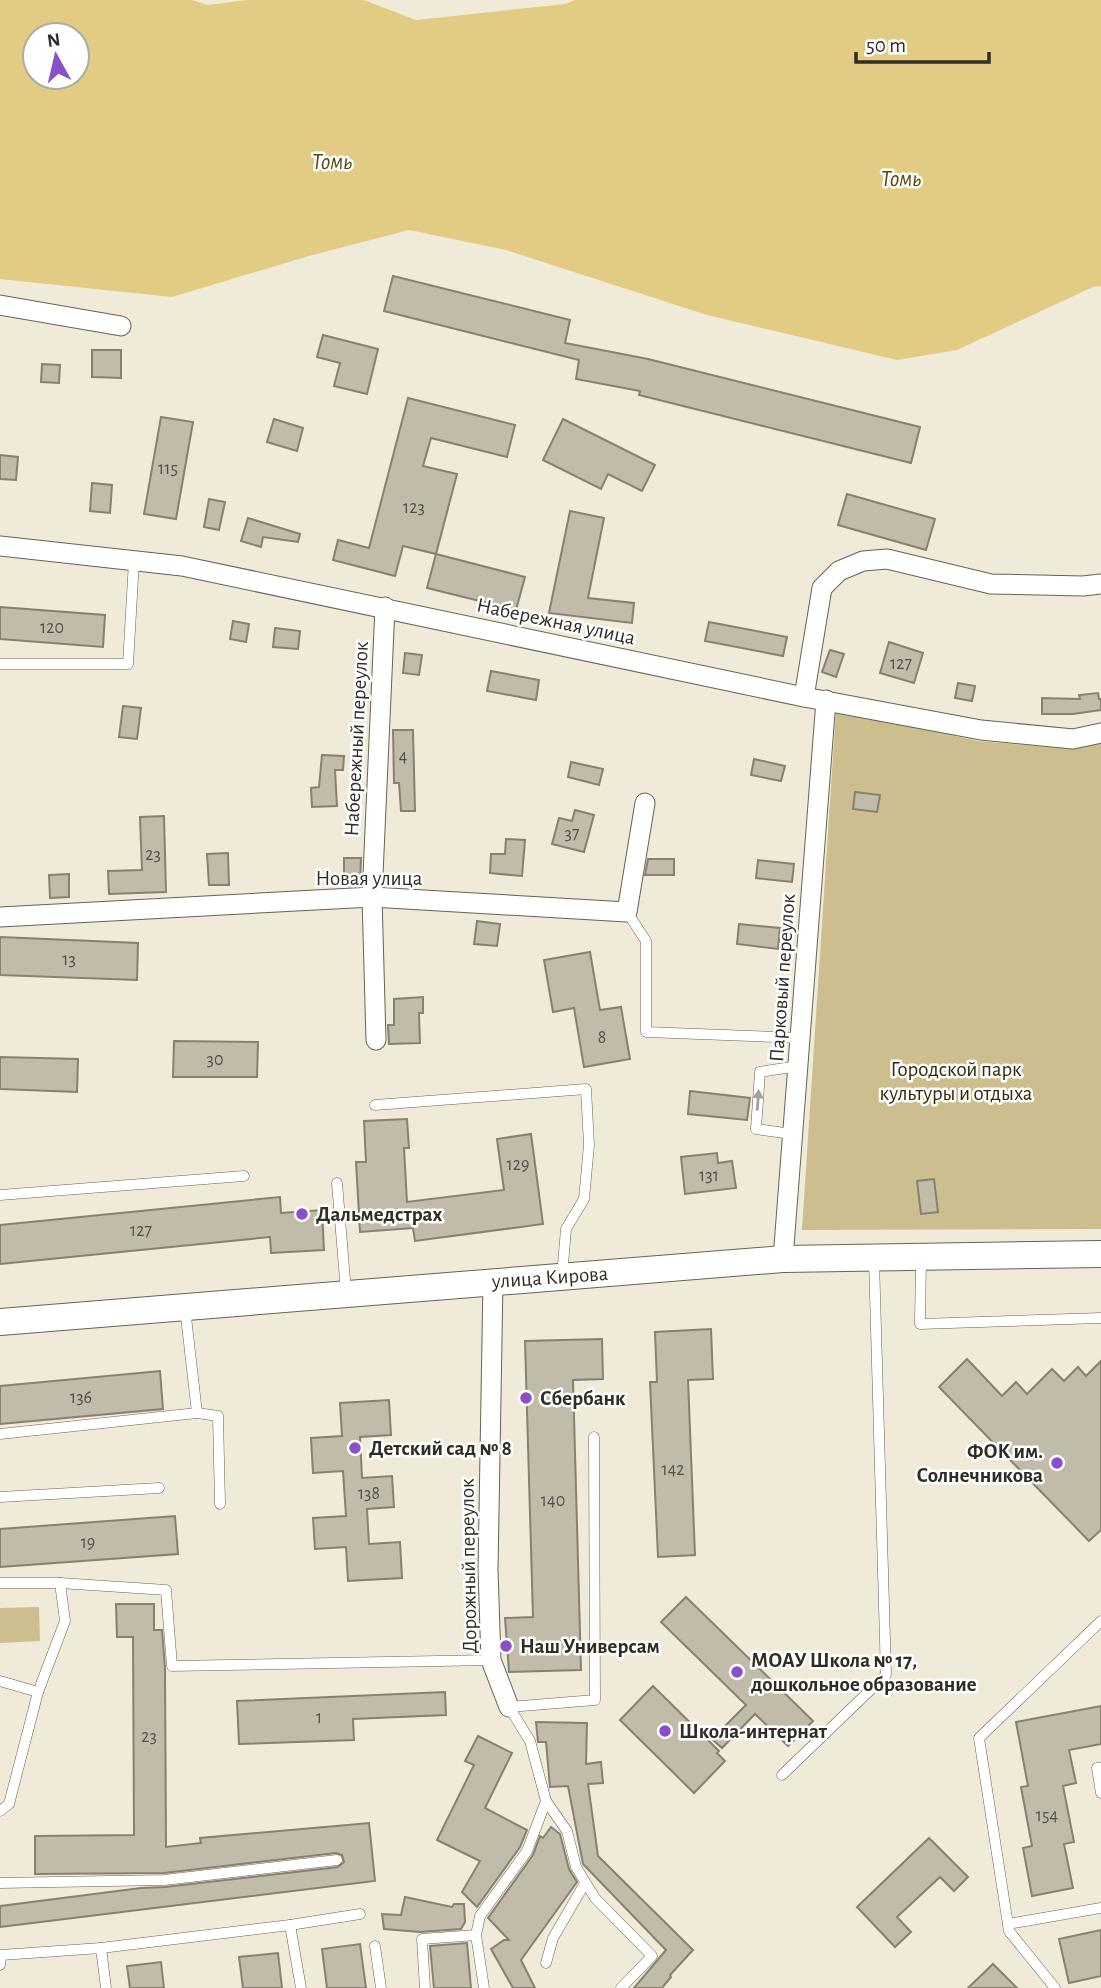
<svg xmlns="http://www.w3.org/2000/svg" width="1101" height="1988" viewBox="0 0 1101 1988" font-family="'Alegreya Sans',sans-serif">
<style>
.green{fill:#ccbe8f}
.water{fill:#e2cc83;fill-rule:evenodd}
.building{fill:#c1bbaa;stroke:#868170;stroke-width:2}
.lines{fill:none;stroke-linecap:round;stroke-linejoin:round}
.service-casing{stroke:#676253;stroke-width:11}
.minor-casing{stroke:#676253;stroke-width:21}
.secondary-casing{stroke:#676253;stroke-width:28}
.service{stroke:#fff;stroke-width:10}
.minor{stroke:#fff;stroke-width:19}
.secondary{stroke:#fff;stroke-width:26}
.oneway{fill:#a1a09d}
.poi-dot{fill:#8950c7;stroke:#fff;stroke-width:2.5}
.labels{text-anchor:middle;stroke-width:5;stroke-linejoin:round;paint-order:stroke}
.number-label{font-size:18px;fill:#545047}
.street-label{font-size:21px;fill:#2f2d26;stroke:#fff}
.park-label{font-size:21px;fill:#332a08;stroke:#fff}
.poi-label{font-size:21px;font-weight:bold;fill:#2f2d26;stroke:#fff;text-anchor:start}
.water-label{font-size:23px;font-style:italic;fill:#58490f;stroke:#fff}
</style>
<rect width="100%" height="100%" fill="#f0ebd8"/>
<g class="green">
<path d="M836,710l142,31 94,8 29,-6v486l-299,1z"/>
<path d="M39,1607l1,34 -40,2v-35z"/>
</g>
<path class="water" d="M0,0h192l16,5 39,-5h117l52,20 149,-16 10,-4h526v286l-8,1 -136,63 -60,10 -190,-45 -201,-65 -97,-20 -100,26 -137,41 -172,-18zM35,35h42v42h-42z"/>
<g class="building">
<path d="M393,276l177,44 -5,23 83,16 272,68 -9,36 -272,-68 1,-4 -64,-12 3,-19 -195,-49z"/>
<path d="M323,335l55,14 -11,45 -33,-8 6,-23 -23,-6z"/>
<path d="M92,350h29v28l-29,-1z"/>
<path d="M42,364l18,1 -1,18 -18,-1z"/>
<path d="M408,398l107,27 -8,32 -76,-19 -8,28 34,8 -21,80 -33,-8 -8,30 -62,-16 5,-20 31,8z"/>
<path d="M161,417l32,5 -17,97 -32,-5z"/>
<path d="M274,419l29,9 -6,23 -30,-9z"/>
<path d="M563,419l92,46 -13,26 -34,-17 -7,15 -58,-29z"/>
<path d="M0,455l18,2 -2,23 -16,-1z"/>
<path d="M92,483l20,2 -2,28 -20,-2z"/>
<path d="M847,494l88,25 -9,31 -88,-25z"/>
<path d="M209,499l16,3 -6,28 -15,-3z"/>
<path d="M570,511l34,7 -16,80 46,5 -2,20 -83,-10z"/>
<path d="M248,518l52,16 -2,8 -35,-5 -2,10 -20,-6z"/>
<path d="M436,554l89,23 -9,33 -89,-22z"/>
<path d="M0,607l105,8 -2,32 -103,-8z"/>
<path d="M233,621l16,3 -3,18 -16,-3z"/>
<path d="M709,622l78,15 -4,19 -78,-15z"/>
<path d="M275,628l25,3 -2,18 -25,-2z"/>
<path d="M889,642l34,11 -9,30 -34,-10z"/>
<path d="M830,650l14,4 -8,23 -14,-5z"/>
<path d="M405,653l17,2 -3,20 -16,-2z"/>
<path d="M491,671l48,9 -3,20 -49,-9z"/>
<path d="M958,683l17,3 -3,15 -17,-3z"/>
<path d="M1098,693l1,6h2v11l-28,4h-31v-16l38,1 -1,-4z"/>
<path d="M123,706l18,2 -4,31 -18,-2z"/>
<path d="M393,730h20l2,81h-14l-2,-28h-5z"/>
<path d="M322,755l22,1 -1,14h-8l2,36 -25,1 -1,-19 8,-1z"/>
<path d="M754,759l31,7 -4,15 -30,-6z"/>
<path d="M571,762l32,7 -4,16 -31,-8z"/>
<path d="M855,792l25,3 -3,17 -24,-3z"/>
<path d="M575,810l19,5 -10,37 -32,-8 7,-26 13,3z"/>
<path d="M164,816l2,76 -57,2 -1,-23 34,-1 -2,-53z"/>
<path d="M506,839l19,1 -3,36 -32,-3 1,-19h14z"/>
<path d="M228,853l1,32h-20l-2,-31z"/>
<path d="M344,858h17l-1,27 -16,1z"/>
<path d="M648,859h26v16h-29z"/>
<path d="M758,860l36,4 -2,18 -36,-4z"/>
<path d="M69,874v23l-19,1 -1,-23z"/>
<path d="M477,921l23,3 -3,22 -23,-2z"/>
<path d="M739,924l41,4 -2,21 -41,-5z"/>
<path d="M0,937l138,6 -1,37 -137,-5z"/>
<path d="M590,952l10,58 21,-3 9,52 -46,8 -10,-59 -21,4 -9,-52z"/>
<path d="M423,997v16h-4l1,30 -31,1 -1,-19h6v-26z"/>
<path d="M174,1041l84,1 -1,35h-84z"/>
<path d="M0,1057l78,2 -1,33 -77,-3z"/>
<path d="M690,1091l60,7 -3,22 -59,-6z"/>
<path d="M407,1119l2,29h-5l3,54 97,-12 -7,-51 34,-5 12,90 -128,17 -2,-13 -53,4 -4,-70h10l-2,-41z"/>
<path d="M717,1153l1,10 14,-2 4,27 -51,6 -4,-37z"/>
<path d="M934,1179l4,33 -17,2 -4,-33z"/>
<path d="M280,1197l1,16 41,-3 2,40 -53,3 -1,-16 -270,27v-39z"/>
<path d="M711,1329l2,50 -25,1 7,175 -37,2 -8,-175h7l-2,-50z"/>
<path d="M602,1339l1,40 -30,1 8,290 -72,2 -4,-54 28,-1 -8,-276z"/>
<path d="M967,1359l35,37 14,-14 11,12 25,-25 12,12 14,-14 8,9 15,-15v169l-12,11 -150,-154z"/>
<path d="M160,1371l3,38 -163,15v-38z"/>
<path d="M389,1400l2,35 -31,2 2,41 30,-2 2,31 -27,2 2,35 31,-2 2,36 -54,3 -2,-34 -31,2 -2,-31 33,-2 -3,-45 -30,2 -2,-35 31,-2 -2,-33z"/>
<path d="M175,1516l3,38 -178,13v-38z"/>
<path d="M686,1597l127,124 -25,25 -33,-32 -33,34 -10,-9 34,-34 -85,-83z"/>
<path d="M116,1604h38v26h8l3,38 1,179 35,-4 -1,-5 169,-15 6,58 -375,46v-21l141,-18 24,-1 173,-20 6,-5 -2,-7 -6,-2 -172,20 -129,1v-38l99,-1 -1,-198h-16z"/>
<path d="M653,1686l66,65 -2,2 8,8 -31,32 -74,-73z"/>
<path d="M445,1692l1,23 -93,4 1,21 -115,4 -2,-43z"/>
<path d="M1101,1706v38l-32,6 7,33 -13,3 11,56 -10,2 9,44 -41,8 -9,-48 9,-2 -11,-59 7,-1 -12,-64z"/>
<path d="M536,1722l51,1 -1,41 15,-2 2,21 -15,1 10,72 95,94 -23,25 1,2 -9,11h-28l32,-38 -83,-86 -15,-78 -18,1 -4,-45h-8z"/>
<path d="M478,1736l34,17 -27,55 42,22 -7,17 -43,60 -15,-15 18,-31 -43,-21 37,-75 -9,-4z"/>
<path d="M551,1827l9,7 9,35 8,13 -56,78 14,28h-22l-22,-39 13,-9h5l-21,-22 45,-63 7,-19 3,2z"/>
<path d="M929,1838l39,39 -14,14 -14,-14 -43,40 14,15 -16,15 -38,-40z"/>
<path d="M405,1897l47,10 2,-3h10l1,18 -4,7 -41,3 -36,-3 -2,-15 19,1z"/>
<path d="M1101,1930v46l-32,7 -10,-44z"/>
<path d="M467,1943l4,45h-37l-4,-42z"/>
<path d="M360,1944l6,44h-39l-5,-39z"/>
<path d="M278,1953l4,35h-39l-4,-31z"/>
<path d="M161,1962l3,26h-34l-3,-22z"/>
<path d="M993,1964l24,24h-49z"/>
</g>
<g class="lines">
<defs>
<g id="service">
<path d="M0,664h128l6,-103"/>
<path d="M627,912l19,29v91l154,6"/>
<path d="M375,1105l211,-16 3,56 -5,54 -18,30 -4,47"/>
<path d="M792,1134l-36,-5 4,-57 38,-6"/>
<path d="M337,1183l9,109"/>
<path d="M0,1195l244,-19"/>
<path d="M921,1258l-1,66 181,-6"/>
<path d="M197,1413l21,3 2,88"/>
<path d="M0,1434l197,-21 -12,-105"/>
<path d="M0,1497l159,-9"/>
<path d="M0,1583h60l106,7 6,76 319,-6"/>
<path d="M0,1681l38,11 -29,112 -9,7"/>
<path d="M38,1692l27,-71 -5,-38"/>
<path d="M1101,1768h-4l4,25"/>
<path d="M782,1775l104,-100 -12,-415"/>
<path d="M546,1801l21,30 9,36 19,31 57,58 -31,32"/>
<path d="M0,1883l164,-3 173,-20"/>
<path d="M1008,1924l93,-16"/>
<path d="M290,1925l11,63"/>
<path d="M375,1946l6,42"/>
<path d="M101,1948l189,-23 70,-11"/>
<path d="M546,1963l7,-25 32,-55"/>
<path d="M0,1965l1,-10 100,-7 5,40"/>
<path d="M425,1988l-3,-49 54,-4"/>
<path d="M484,1988l-8,-53 4,-19 47,-65 19,-50 -16,-60 -21,-34 86,-7 -1,-263"/>
<path d="M1055,1988l-46,-57 -30,-193 122,-117"/>
</g>
<g id="minor">
<path d="M0,305l121,21"/>
<path d="M0,546l182,20 622,131 177,33 92,9 28,-6"/>
<path d="M804,697l18,-109 17,-17 24,-10 24,-2 104,25 92,2 18,-2"/>
<path d="M0,917l372,-20 255,15 18,-109"/>
<path d="M376,1040l-4,-143 13,-290"/>
<path d="M783,1259l43,-559"/>
<path d="M493,1281l-5,289 3,90 18,47"/>
</g>
<path id="secondary" d="M0,1322l783,-63 318,-5"/>
</defs>
<use href="#service" class="service-casing"/>
<use href="#minor" class="minor-casing"/>
<use href="#secondary" class="secondary-casing"/>
<use href="#service" class="service"/>
<use href="#minor" class="minor"/>
<use href="#secondary" class="secondary"/>
</g>
<defs><path id="oneway-solid" d="M-6-.8H1V-3.2L6.5 0L1 3.2V.8H-6Z" transform="scale(1.75)"/></defs>
<use class="oneway" href="#oneway-solid" transform="translate(758 1100) rotate(-86)"/>
<g class="poi-dot">
<circle cx="302" cy="1214" r="7"/>
<circle cx="526" cy="1398" r="7"/>
<circle cx="355" cy="1448" r="7"/>
<circle cx="1057" cy="1463" r="7"/>
<circle cx="506" cy="1646" r="7"/>
<circle cx="737" cy="1672" r="7"/>
<circle cx="665" cy="1731" r="7"/>
</g>
<g class="labels">
<g class="number-label">
<text x="168" y="474">115</text>
<text x="414" y="513">123</text>
<text x="52" y="633">120</text>
<text x="901" y="669">127</text>
<text x="403" y="762">4</text>
<text x="572" y="839">37</text>
<text x="153" y="860">23</text>
<text x="69" y="965">13</text>
<text x="602" y="1043">8</text>
<text x="215" y="1065">30</text>
<text x="518" y="1170">129</text>
<text x="709" y="1181">131</text>
<text x="141" y="1236">127</text>
<text x="81" y="1403">136</text>
<text x="673" y="1475">142</text>
<text x="369" y="1499">138</text>
<text x="553" y="1506">140</text>
<text x="88" y="1548">19</text>
<text x="319" y="1723">1</text>
<text x="149" y="1742">23</text>
<text x="1047" y="1821">154</text>
</g>
<g class="street-label">
<text transform="translate(556 621) rotate(12)" y="7">Набережная улица</text>
<text transform="translate(356 739) rotate(-87)" y="7">Набережный переулок</text>
<text x="369" y="885">Новая улица</text>
<text transform="translate(782 978) rotate(-86)" y="7">Парковый переулок</text>
<text transform="translate(550 1277) rotate(-4)" y="7">улица Кирова</text>
<text transform="translate(468 1566) rotate(-91)" y="7">Дорожный переулок</text>
</g>
<g class="park-label">
<text x="956" y="1076">Городской парк<tspan x="956" dy="24">культуры и отдыха</tspan></text>
</g>
<g class="poi-label">
<text x="316" y="1221">Дальмедстрах</text>
<text x="540" y="1405">Сбербанк</text>
<text x="369" y="1455">Детский сад № 8</text>
<text x="1043" y="1458" text-anchor="end">ФОК им.<tspan x="1043" dy="24">Солнечникова</tspan></text>
<text x="520" y="1653">Наш Универсам</text>
<text x="751" y="1667">МОАУ Школа № 17,<tspan x="751" dy="24">дошкольное образование</tspan></text>
<text x="679" y="1738">Школа-интернат</text>
</g>
<g class="water-label">
<text x="332" y="169">Томь</text>
<text x="901" y="186">Томь</text>
</g>
</g>
<g transform="translate(56 56) rotate(352)"><circle r="33" fill="#ffffff" stroke="#acaba8" stroke-width="2"/>
<path d="M0-5L12 26L0 18L-12 26Z" fill="#8950c7"/>
<text y="-10" font-size="19" font-weight="bold" text-anchor="middle" fill="#2f2d26">N</text>
</g>
<path d="M856 52v10h133v-10" fill="none" stroke="#2f2d26" stroke-width="3.5"/>
<text x="866" y="52" font-size="21" fill="#2f2d26" stroke="#ffffff" stroke-width="5" paint-order="stroke">50 m</text>
</svg>
